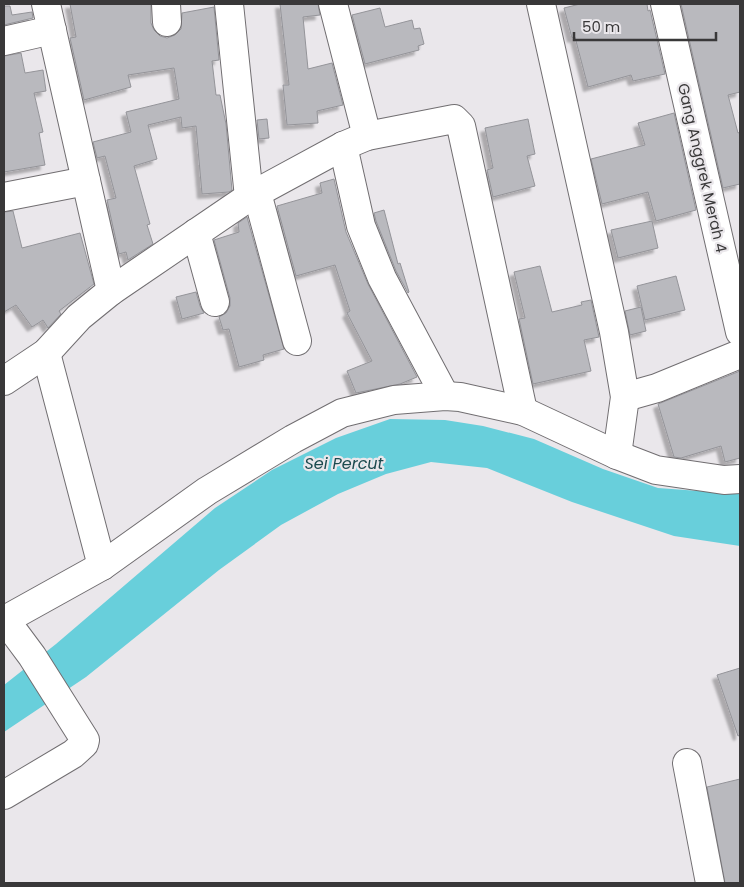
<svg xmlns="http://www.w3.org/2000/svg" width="744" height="887" viewBox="0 0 744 887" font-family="Poppins,sans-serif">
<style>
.water{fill:#68cfdb}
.building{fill:#b9b9be;stroke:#949499;filter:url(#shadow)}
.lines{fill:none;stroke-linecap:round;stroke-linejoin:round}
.minor-casing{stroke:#716e71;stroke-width:30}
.minor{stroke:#fff;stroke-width:28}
.labels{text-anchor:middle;stroke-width:4.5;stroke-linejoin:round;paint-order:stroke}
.street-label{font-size:15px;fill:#393839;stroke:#eae7eb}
.water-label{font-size:16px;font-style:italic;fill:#1b4a4f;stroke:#eae7eb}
</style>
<defs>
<filter id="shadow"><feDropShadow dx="-4.5" dy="4.5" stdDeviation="1" flood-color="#0004"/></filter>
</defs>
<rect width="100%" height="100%" fill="#eae7eb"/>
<path class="water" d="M390,419l55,1 38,6 51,13 69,30 55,19 82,6v52l-66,-10 -102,-34 -85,-34 -56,-6 -45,12 -48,20 -57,31 -62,45 -133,107 -82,55v-47l52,-41 159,-136 57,-38 64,-32z"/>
<g class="building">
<path d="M70,4h81v19l3,7 6,6 7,2 8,-3 6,-6 1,-16 32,-6 5,53 -7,1 4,34h4l6,29 6,66 -3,2 -27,2 -6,-68 -14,2 -1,-11 -33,8 9,34 -23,7 16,58 -3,1 6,19 -25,16 -2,-8 -7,2 -12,-54 9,-2 -11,-42 -8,2 -4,-16 38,-10 -5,-20 53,-13 -5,-31 -46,7 3,12 -47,13 -14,-62 6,-1z"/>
<path d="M280,4h38l2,11 -17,2 5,52 24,-6 11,42 -26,6 1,12 -31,2 -4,-40h6z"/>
<path d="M580,4h67l1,7 2,-1 15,64 -32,7 -2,-6 -43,12 -13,-50 -3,1 -8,-30z"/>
<path d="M681,4h59v88l-12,3 10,38 2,-1v52l-17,4z"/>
<path d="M4,6h6l2,9 20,-3 1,6 -29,7z"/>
<path d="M380,8l5,19 27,-7 2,9 6,-1 4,16 -6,2 1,4 -54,14 -13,-49z"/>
<path d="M21,53l4,20 18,-3 3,21 -12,2 9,39 -4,1 6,32 -41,7v-116z"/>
<path d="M674,113l22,97 -40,11 -8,-29 -46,12 -11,-45 54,-14 -7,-22z"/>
<path d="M267,119l2,19 -10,1 -2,-19z"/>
<path d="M528,119l7,35 -8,2 8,30 -42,11 -6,-27 6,-2 -8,-40z"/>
<path d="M334,179l12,53 22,52 49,93 -17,7 -44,9 -9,-22 25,-10 -25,-48 3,-2 -15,-46 -39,11 -19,-70 45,-13 -2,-10z"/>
<path d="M384,210l14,54 2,-1 9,29 -1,1 -12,-22 -20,-50 -2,-8z"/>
<path d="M13,211l9,37 58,-15 14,51 -35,27 2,3 -13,14 -5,-8 -11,7 -16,-22 -12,7v-100z"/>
<path d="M247,217l37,132 -21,6 1,5 -25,7 -10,-38 -6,1 -4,-13 7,-4 4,-7v-8l-16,-58 25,-8 -1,-9z"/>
<path d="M652,221l6,27 -40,10 -7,-28z"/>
<path d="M540,266l12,46 30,-7 -1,-3 10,-2 8,37 -15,3 7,31 -58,13 -14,-65 6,-1 -11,-46z"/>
<path d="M676,276l9,34 -40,10 -8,-34z"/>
<path d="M196,292l4,14 4,7 -22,6 -6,-22z"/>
<path d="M641,307l5,24 -16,4 -5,-24z"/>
<path d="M740,371v87l-15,4 -4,-16 -40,12 -7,-1 -16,-53z"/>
<path d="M740,668v67l-2,1 -21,-61z"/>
<path d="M740,779v104h-15l-18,-96z"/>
</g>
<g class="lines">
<defs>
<g id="minor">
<path d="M46,4l65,287"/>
<path d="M166,4l1,18"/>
<path d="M229,4l20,193"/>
<path d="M333,4l34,132"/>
<path d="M541,4l73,328 11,65 -8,58"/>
<path d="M665,4l75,328"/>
<path d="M4,41l48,-11"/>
<path d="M343,146l18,80 21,52 63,118"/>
<path d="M257,193l40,148"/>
<path d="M4,197l82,-16"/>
<path d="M196,233l19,69"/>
<path d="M46,353l56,213"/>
<path d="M4,381l42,-28 33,-36 32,-26 138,-94 94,-51 24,-10 87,-17 7,7 62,285"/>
<path d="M625,397l32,-9 83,-34"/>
<path d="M4,623l8,-7 90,-50 105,-75 86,-52 49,-26 52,-13 51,-4 15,1 63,14 94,44 39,15 68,10 16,-1"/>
<path d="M687,763l23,120"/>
<path d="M4,795l69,-41 11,-10 1,-4 -53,-84 -26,-35"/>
</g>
</defs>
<use href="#minor" class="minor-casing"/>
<use href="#minor" class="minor"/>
</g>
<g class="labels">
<g class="street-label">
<text transform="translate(702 168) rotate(77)" y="5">Gang Anggrek Merah 4</text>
</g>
<g class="water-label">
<text x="344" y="469">Sei Percut</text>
</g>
</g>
<rect width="744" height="887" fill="none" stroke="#393839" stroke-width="10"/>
<path d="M574 32v8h142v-8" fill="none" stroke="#393839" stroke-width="2.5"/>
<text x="582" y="32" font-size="15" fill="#393839" stroke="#eae7eb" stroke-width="4" paint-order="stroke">50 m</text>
</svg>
